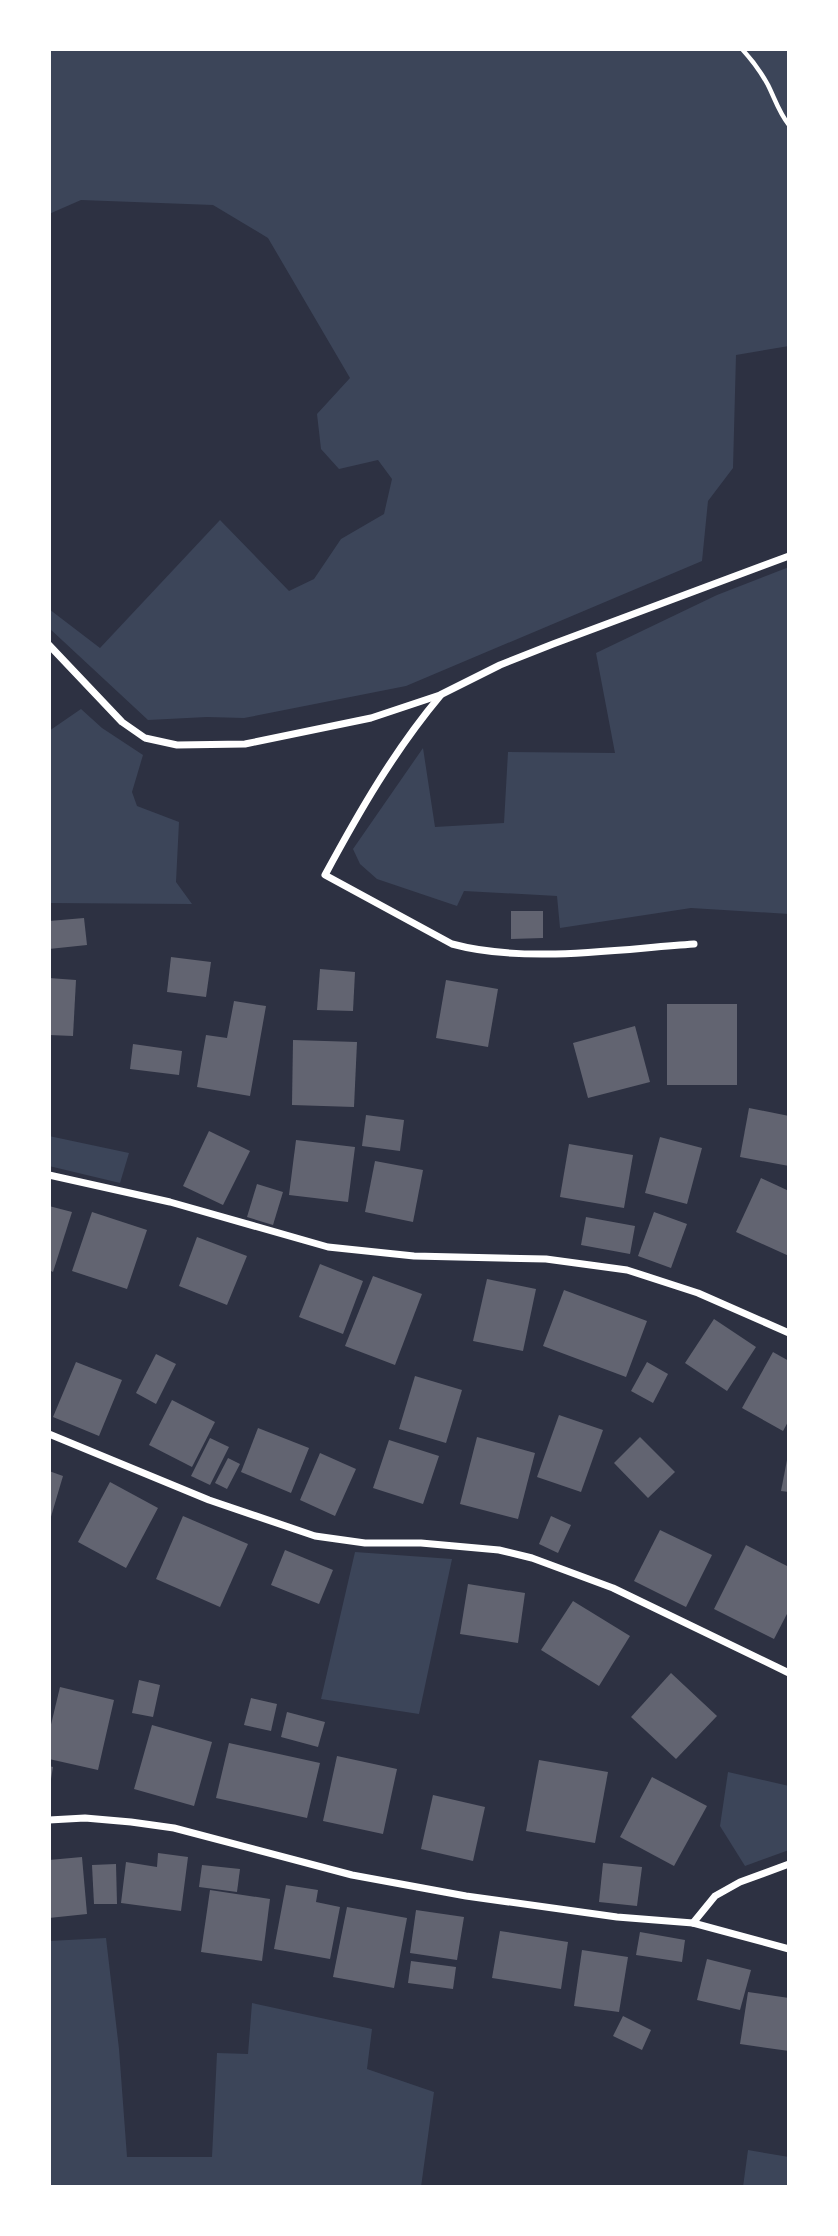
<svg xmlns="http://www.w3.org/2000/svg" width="838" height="2236" viewBox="0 0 838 2236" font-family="'DejaVu Sans',sans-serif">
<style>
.green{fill:#3c4559}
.building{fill:#626471}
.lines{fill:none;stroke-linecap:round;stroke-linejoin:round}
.path{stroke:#fff;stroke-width:4.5}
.minor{stroke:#fff;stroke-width:7}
</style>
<rect width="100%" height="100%" fill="#2d3142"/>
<g class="green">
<path d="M49,49h740v297l-53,9 -3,113 -25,33 -6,60 -296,125 -162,32 -37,-1 -59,3 -99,-92v-19l51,39 120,-128 69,71 25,-12 27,-40 43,-25 8,-35 -14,-19 -39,9 -18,-20 -4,-35 33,-36 -82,-140 -55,-33 -132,-5 -32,14z"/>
<path d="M789,567v347l-98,-6 -131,20 -3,-32 -93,-5 -7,15 -80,-27 -17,-15 -7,-15 70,-101 12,79 69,-4 4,-71 107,1 -19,-100 121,-58z"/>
<path d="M81,709l21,19 41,27 -11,37 5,14 42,16 -3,60 16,22 -143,-1v-172z"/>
<path d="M49,1136l80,17 -9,30 -71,-17z"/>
<path d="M355,1552l97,7 -33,155 -98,-15z"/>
<path d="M728,1772l61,14v64l-44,16 -25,-40z"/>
<path d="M106,1938l13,111 8,108h85l5,-104 31,1 4,-51 120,26 -5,40 67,23 -13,95h-372v-246z"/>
<path d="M748,2150l41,7v30h-46z"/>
</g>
<g class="building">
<path d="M511,911h32v27l-32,1z"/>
<path d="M84,918l3,27 -38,4v-28z"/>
<path d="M171,957l40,5 -5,35 -39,-5z"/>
<path d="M320,969l35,3 -2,39 -36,-1z"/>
<path d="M49,978l27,2 -3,56 -24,-1z"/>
<path d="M446,980l52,9 -10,58 -52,-9z"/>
<path d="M234,1001l32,5 -16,90 -53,-9 9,-52 21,3z"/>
<rect x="667" y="1004" width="70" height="81"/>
<path d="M635,1026l15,56 -62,16 -15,-55z"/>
<path d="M293,1040l64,2 -3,65 -62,-2z"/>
<path d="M133,1044l49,7 -3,24 -49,-6z"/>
<path d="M749,1108l40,8v50l-49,-9z"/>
<path d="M366,1115l38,5 -4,31 -38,-5z"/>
<path d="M209,1131l41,20 -27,54 -40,-19z"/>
<path d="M660,1137l42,11 -15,56 -42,-11z"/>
<path d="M296,1140l59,7 -7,55 -59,-7z"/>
<path d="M569,1144l64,11 -9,53 -64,-11z"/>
<path d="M375,1161l48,9 -10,52 -48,-10z"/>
<path d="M761,1178l28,13v65l-53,-24z"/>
<path d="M257,1184l26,8 -10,33 -26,-8z"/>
<path d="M49,1206l23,6 -19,60 -4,-2z"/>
<path d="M92,1212l55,18 -20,59 -55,-18z"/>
<path d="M654,1212l33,12 -16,44 -33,-12z"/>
<path d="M586,1217l49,9 -5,28 -49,-9z"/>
<path d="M197,1237l50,19 -20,49 -48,-19z"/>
<path d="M320,1264l43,17 -20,53 -44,-17z"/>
<path d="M373,1276l49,18 -27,71 -50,-19z"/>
<path d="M487,1279l49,10 -13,62 -50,-10z"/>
<path d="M564,1290l83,31 -21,56 -83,-31z"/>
<path d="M714,1319l42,28 -29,44 -42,-28z"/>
<path d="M773,1352l16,9v59l-6,11 -41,-23z"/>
<path d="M156,1354l20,10 -20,40 -20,-11z"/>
<path d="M76,1362l46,18 -23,56 -46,-19z"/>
<path d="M647,1362l21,12 -15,29 -22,-12z"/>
<path d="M415,1376l47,14 -16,53 -47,-14z"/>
<path d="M172,1400l43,22 -23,45 -43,-22z"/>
<path d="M559,1415l44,15 -22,62 -44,-15z"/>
<path d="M258,1428l51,20 -18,45 -50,-21z"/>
<path d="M477,1437l58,16 -17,66 -58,-15z"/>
<path d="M640,1437l35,35 -27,26 -34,-35z"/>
<path d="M210,1438l19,9 -19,38 -19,-9z"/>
<path d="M389,1440l50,16 -16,48 -50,-16z"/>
<path d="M320,1453l36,16 -21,47 -35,-16z"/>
<path d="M228,1458l12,6 -13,25 -12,-6z"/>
<path d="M787,1460l2,1v31l-8,-1z"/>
<path d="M49,1471l14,5 -13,44h-1z"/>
<path d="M110,1482l48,26 -32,60 -48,-26z"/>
<path d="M183,1516l65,28 -28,63 -64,-28z"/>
<path d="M551,1516l20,9 -13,28 -19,-9z"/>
<path d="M660,1530l52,25 -26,52 -52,-26z"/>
<path d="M746,1545l43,22v43l-15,29 -60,-30z"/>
<path d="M285,1550l48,20 -14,34 -48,-19z"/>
<path d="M468,1584l57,9 -7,50 -58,-9z"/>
<path d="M573,1601l57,35 -31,50 -58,-36z"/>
<path d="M671,1673l46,43 -41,43 -45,-42z"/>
<path d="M139,1680l21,5 -7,32 -21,-4z"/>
<path d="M60,1687l54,13 -16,70 -49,-11v-26z"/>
<path d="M251,1698l26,6 -6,27 -27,-6z"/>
<path d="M287,1712l38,10 -7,25 -37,-10z"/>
<path d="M152,1725l60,17 -18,64 -60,-17z"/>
<path d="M229,1743l91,20 -13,55 -91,-20z"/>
<path d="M337,1756l60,13 -14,65 -60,-13z"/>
<path d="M539,1760l69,12 -13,71 -69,-12z"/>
<path d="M49,1766l4,1 -3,18h-1z"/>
<path d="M652,1777l55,29 -33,60 -54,-29z"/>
<path d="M433,1795l52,12 -12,54 -52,-12z"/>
<path d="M158,1853l30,4 -7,54 -60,-8 5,-41 31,5z"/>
<path d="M82,1857l5,57 -38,4v-58z"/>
<path d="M603,1863l39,4 -5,39 -38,-4z"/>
<path d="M116,1864l1,40h-23l-2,-39z"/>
<path d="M202,1865l38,4 -3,23 -38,-5z"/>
<path d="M286,1885l32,5 -2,12 24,5 -10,52 -56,-10z"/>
<path d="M210,1890l60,9 -8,62 -61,-9z"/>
<path d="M347,1907l60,11 -13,70 -61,-11z"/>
<path d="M416,1910l48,7 -7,43 -47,-7z"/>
<path d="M500,1931l68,11 -7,47 -69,-11z"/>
<path d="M640,1932l45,8 -3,22 -46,-7z"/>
<path d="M582,1950l46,7 -9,55 -45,-6z"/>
<path d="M707,1959l44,11 -11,40 -43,-10z"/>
<path d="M411,1961l45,6 -3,22 -45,-6z"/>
<path d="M748,1992l41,6v53l-49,-7z"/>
<path d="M623,2016l28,14 -9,20 -29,-14z"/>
</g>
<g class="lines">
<path class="path" d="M742,49c10,11 19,23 26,36 7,14 11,28 21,40"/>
<g class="minor">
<path d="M49,645l73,77 23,16 32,7 68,-1 126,-26 69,-23 60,-30 53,-21 236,-88"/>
<path d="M440,696c-46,55 -81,116 -115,179l127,69c74,20 166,5 242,0"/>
<path d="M49,1175l121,27 158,45 86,9 132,3 81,11 71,23 91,40"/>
<path d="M49,1434l160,66 106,36 50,7h56l78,7 33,8 81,30 176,85"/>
<path d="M49,1820l36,-2 46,4 43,6 178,47 114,21 151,21 76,6 96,26"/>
<path d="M693,1923l22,-27 25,-14 49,-18"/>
</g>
</g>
<rect width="838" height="2236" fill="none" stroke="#ffffff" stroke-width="102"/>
</svg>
